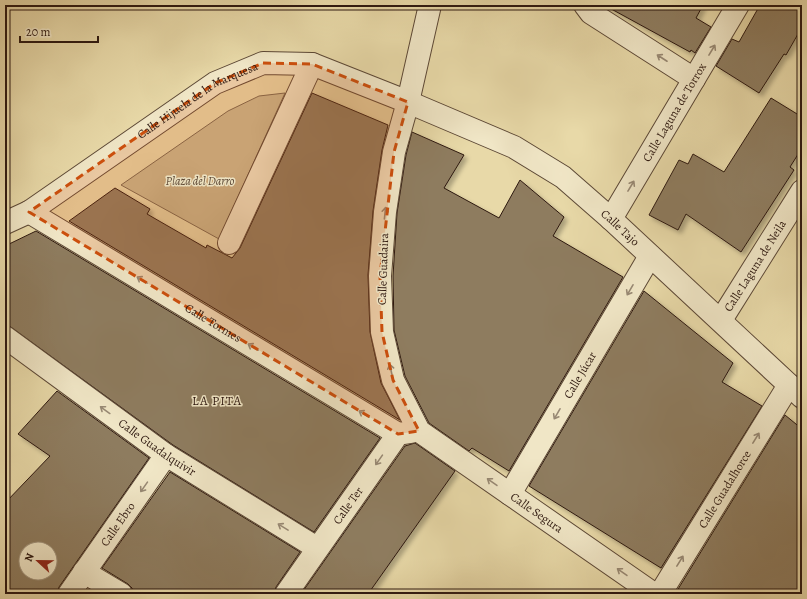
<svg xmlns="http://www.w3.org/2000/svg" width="807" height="599" viewBox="0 0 807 599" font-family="Alegreya,serif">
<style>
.green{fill:#c8b88e;stroke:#7a684f}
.building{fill:#8e7c5f;stroke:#2d1810;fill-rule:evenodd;filter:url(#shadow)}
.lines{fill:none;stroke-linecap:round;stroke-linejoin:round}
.minor-casing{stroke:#5c4836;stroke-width:24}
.minor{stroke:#f0e6c6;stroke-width:22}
.oneway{stroke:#988974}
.marked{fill:#cc4f0d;fill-opacity:0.2;stroke:#cc4f0d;stroke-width:3;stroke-dasharray:8 5;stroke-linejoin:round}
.labels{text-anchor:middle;stroke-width:3;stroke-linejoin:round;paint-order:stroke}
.street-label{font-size:12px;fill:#2d1810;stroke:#f0e6c6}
.park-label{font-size:12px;font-style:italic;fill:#5c4836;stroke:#f0e6c6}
.neighbourhood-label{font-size:13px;letter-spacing:1px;fill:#2d1810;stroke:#f0e6c6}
</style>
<defs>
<filter id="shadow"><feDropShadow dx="3.5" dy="3.5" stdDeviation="2" flood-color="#0004"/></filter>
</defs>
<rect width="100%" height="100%" fill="#e8d9a8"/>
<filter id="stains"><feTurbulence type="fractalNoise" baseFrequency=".005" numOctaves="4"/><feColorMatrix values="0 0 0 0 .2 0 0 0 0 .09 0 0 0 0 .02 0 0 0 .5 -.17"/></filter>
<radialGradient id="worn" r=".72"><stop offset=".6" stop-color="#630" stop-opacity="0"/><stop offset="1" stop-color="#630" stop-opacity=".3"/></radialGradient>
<path class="green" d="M285,93l-66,146 -98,-54 107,-74 31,-15z"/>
<g class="building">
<path d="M604,5h99l-7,13 15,9 -16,26 -4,-3 -1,2z"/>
<path d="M760,5h42v22l-16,28 -2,-1 -25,39 -43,-27 16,-27 7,3z"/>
<path d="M312,93l76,32 -6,25 -9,61 -5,64 2,57 11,51 19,37 -331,-199 46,-33 35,21 -3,5 59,34 1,-3 25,13 8,-10z"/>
<path d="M771,98l31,19v31l-12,19 4,3 -53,82 -55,-38 -8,16 -29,-15 30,-55 9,4 5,-10 31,18z"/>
<path d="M412,132l52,23 -20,33 55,30 21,-38 44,37 -11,19 70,41 -114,194 -37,-23 -3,3 -40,-28 -24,-47 -11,-46 -1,-54 4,-63 9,-58z"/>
<path d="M36,231l344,207 -66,94 -141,-87 -168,-122v-77z"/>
<path d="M644,291l89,72 -11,19 40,24 -101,162 -132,-82z"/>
<path d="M57,391l92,67 -90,129 -2,7h-52v-91l45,-47 -32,-22zM26,549h24v24h-24z"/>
<path d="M785,415l17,14v165h-127z"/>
<path d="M415,443l40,28 -87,123h-67l104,-148z"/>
<path d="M170,472l130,80 -24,35 -2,7h-141l-1,-6 -4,-4 -26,-16z"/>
</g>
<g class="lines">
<defs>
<g id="minor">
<path id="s1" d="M430,5l-22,97 -14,50 -9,60 -5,64 2,56 11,48 26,51 235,163"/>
<path d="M585,5l6,8 103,66"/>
<path id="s2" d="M29,212l369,222"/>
<path id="s3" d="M611,219l127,-214"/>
<path id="s4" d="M5,223l24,-11 186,-129 48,-20 49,1 96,38 106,45 49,30 48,42 191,178"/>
<path d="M229,243l83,-179"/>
<path id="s5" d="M721,320l81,-129"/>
<path id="s6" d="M5,337l161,118 151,93"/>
<path id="s7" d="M510,494l140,-238"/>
<path d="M84,572l37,22"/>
<path id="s8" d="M69,594l97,-139"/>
<path id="s9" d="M286,594l112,-160 13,-2"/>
<path id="s10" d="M660,594l129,-209"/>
</g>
</defs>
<use href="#minor" class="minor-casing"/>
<use href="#minor" class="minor"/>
</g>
<defs><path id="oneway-shaft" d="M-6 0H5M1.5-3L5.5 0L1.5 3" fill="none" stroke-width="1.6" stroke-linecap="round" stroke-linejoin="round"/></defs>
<g class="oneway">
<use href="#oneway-shaft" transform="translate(712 50) rotate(-59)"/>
<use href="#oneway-shaft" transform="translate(662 58) rotate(-147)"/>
<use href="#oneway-shaft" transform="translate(631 186) rotate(-59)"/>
<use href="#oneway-shaft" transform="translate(385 213) rotate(-84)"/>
<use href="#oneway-shaft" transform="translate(142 280) rotate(-149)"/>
<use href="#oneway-shaft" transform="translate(630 290) rotate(120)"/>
<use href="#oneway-shaft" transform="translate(253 347) rotate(-149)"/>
<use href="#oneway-shaft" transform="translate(391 370) rotate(-102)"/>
<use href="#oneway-shaft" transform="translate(105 410) rotate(-144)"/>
<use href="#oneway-shaft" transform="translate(364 414) rotate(-149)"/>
<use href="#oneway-shaft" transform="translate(557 414) rotate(120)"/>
<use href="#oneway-shaft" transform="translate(756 438) rotate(-58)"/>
<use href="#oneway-shaft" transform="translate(379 460) rotate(125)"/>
<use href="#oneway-shaft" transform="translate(492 482) rotate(-145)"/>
<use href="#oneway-shaft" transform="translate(144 487) rotate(125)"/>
<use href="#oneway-shaft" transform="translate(283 527) rotate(-148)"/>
<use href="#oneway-shaft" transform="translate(680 561) rotate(-58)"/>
<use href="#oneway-shaft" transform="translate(622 572) rotate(-145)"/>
</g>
<path class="marked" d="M263,63l49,1 96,38 -14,50 -14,124 2,56 11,48 26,51 -21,3 -369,-222 186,-129z"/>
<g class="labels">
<g class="street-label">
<text dy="4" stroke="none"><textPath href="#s4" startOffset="229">Calle Hijuela de la Marquesa</textPath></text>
<text dy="4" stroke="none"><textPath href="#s3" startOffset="124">Calle Laguna de Torrox</textPath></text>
<text dy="4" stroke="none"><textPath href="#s4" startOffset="706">Calle Tajo</textPath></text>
<text dy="4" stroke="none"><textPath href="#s5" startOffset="64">Calle Laguna de Neila</textPath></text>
<text transform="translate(383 269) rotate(-88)" y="4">Calle Guadaira</text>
<text dy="4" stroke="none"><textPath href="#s2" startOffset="215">Calle Tormes</textPath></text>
<text dy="4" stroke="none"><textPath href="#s7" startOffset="138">Calle Júcar</textPath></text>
<text dy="4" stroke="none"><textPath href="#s6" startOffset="188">Calle Guadalquivir</textPath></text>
<text dy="4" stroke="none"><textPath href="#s10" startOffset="123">Calle Guadalhorce</textPath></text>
<text dy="4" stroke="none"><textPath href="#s9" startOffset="108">Calle Ter</textPath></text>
<text dy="4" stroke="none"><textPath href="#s1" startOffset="582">Calle Segura</textPath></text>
<text dy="4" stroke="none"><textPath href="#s8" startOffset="85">Calle Ebro</textPath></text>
</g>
<g class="park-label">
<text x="200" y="185">Plaza del Darro</text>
</g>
<g class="neighbourhood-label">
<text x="217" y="405">LA PITA</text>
</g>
</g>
<rect width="807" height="599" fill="none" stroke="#e8d9a8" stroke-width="20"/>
<rect x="6" y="6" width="795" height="587" fill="none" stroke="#2d1810" stroke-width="2"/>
<rect x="10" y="10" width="787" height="579" fill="none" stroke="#2d1810"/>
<g transform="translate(38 561) rotate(292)"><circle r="19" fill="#f0e6c6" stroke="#a2947d"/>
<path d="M0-3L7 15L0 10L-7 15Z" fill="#8f2418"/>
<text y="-6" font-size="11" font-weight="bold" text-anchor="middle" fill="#2d1810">N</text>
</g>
<path d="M20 36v6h78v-6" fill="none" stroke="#2d1810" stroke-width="2"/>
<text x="26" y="36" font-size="12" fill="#2d1810" stroke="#f0e6c6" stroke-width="3" paint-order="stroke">20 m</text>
<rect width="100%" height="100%" filter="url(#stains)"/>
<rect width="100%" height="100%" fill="url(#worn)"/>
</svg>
